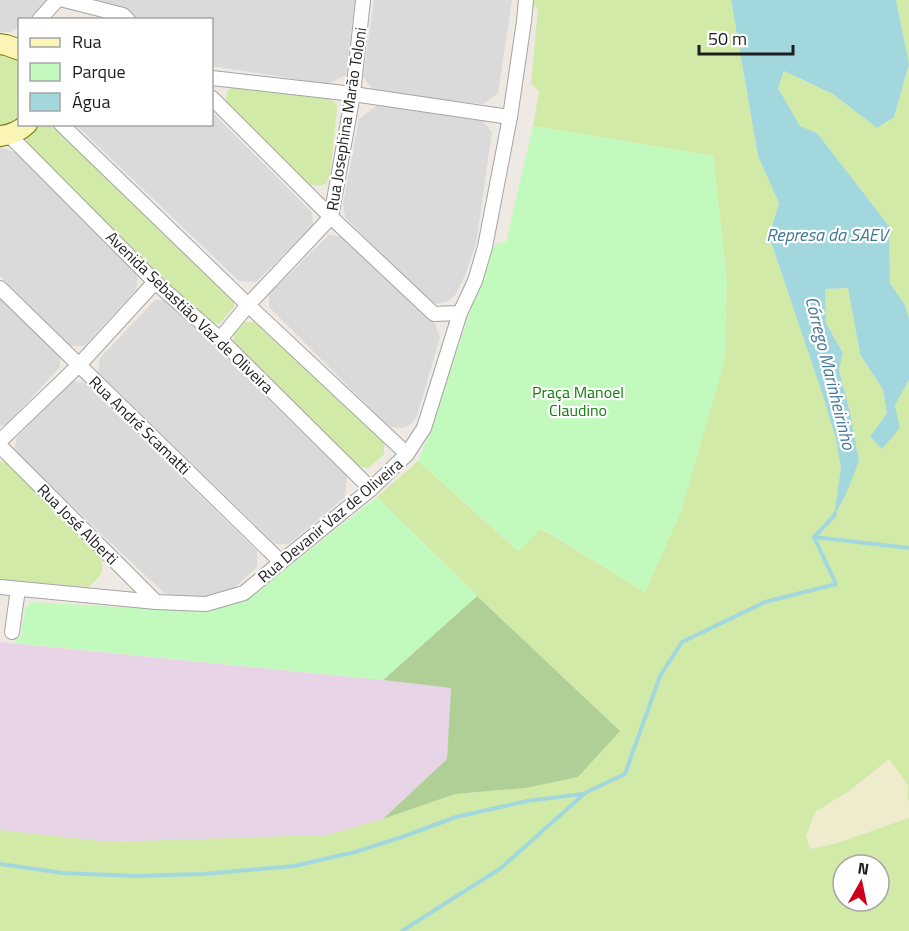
<svg xmlns="http://www.w3.org/2000/svg" width="909" height="931" viewBox="0 0 909 931" font-family="'Titillium Web',sans-serif">
<style>
.residential{fill:#dbdada}
.industrial{fill:#e8d4e7}
.farmland{fill:#eeeccd}
.grass{fill:#d2eaa7;fill-rule:evenodd}
.forest{fill:#afcf97}
.park{fill:#c2fabe}
.water{fill:#a2d8dd}
.lines{fill:none;stroke-linecap:round;stroke-linejoin:round}
.stream{stroke:#a2d8dd;stroke-width:4}
.street-casing{stroke:#a4a4a4;stroke-width:16}
.secondary-casing{stroke:#757103;stroke-width:22}
.street{stroke:#fff;stroke-width:14}
.secondary{stroke:#faf4b5;stroke-width:20}
.labels{text-anchor:middle;stroke-width:4.5;stroke-linejoin:round;paint-order:stroke}
.street-label{font-size:16px;fill:#1d1d1d;stroke:#fff}
.park-label{font-size:16px;fill:#117d09;stroke:#fff}
.water-label{font-size:18px;font-style:italic;fill:#407896;stroke:#fff}
</style>
<rect width="100%" height="100%" fill="#efe9e3"/>
<g class="residential">
<path d="M0,0h49l-6,10 -12,9 -11,1 -1,7 -9,5h-10z"/>
<path d="M89,0h266l-9,75 -19,9 -115,-18v-46l-74,-1 -14,-11z"/>
<path d="M374,0h138l-14,93 -15,11 -108,-12 -12,-15z"/>
<path d="M378,105l103,14 11,13 -16,112 -11,31 -9,19 -7,7 -11,3 -9,-2 -84,-85 -2,-13 16,-85z"/>
<path d="M212,112l100,100 1,14 -57,56 -17,-1 -163,-156 136,-1z"/>
<path d="M0,147l19,7 119,118 -2,18 -52,56h-15l-69,-70z"/>
<path d="M329,235l14,2 91,85 6,15 -23,79 -7,9 -7,3 -14,-1 -120,-120v-13z"/>
<path d="M0,298l60,58v11l-55,59h-5z"/>
<path d="M155,300h14l178,176 -2,21 -56,47h-14l-177,-172 2,-14z"/>
<path d="M73,381l12,2 172,168v16l-23,21 -26,9 -29,-1 -14,-2 -151,-143 3,-14z"/>
</g>
<path class="industrial" d="M0,642l383,38 68,8 -4,71 -64,60 -56,16 -218,7 -109,-12z"/>
<path class="farmland" d="M889,759l19,26 -1,14 2,2v17l-75,26 -25,5 -3,-13 9,-24 34,-21z"/>
<g class="grass">
<path d="M530,0h201l27,156 21,47 -10,33 56,166 11,38 6,28 -8,46 11,-18 5,-84 -11,-42 4,-17 -17,-30 -1,-34 23,-1 12,66 23,36 4,23 -17,24 12,12 17,-21 -4,-23 14,-25v421l-2,-2 1,-14 -19,-26 -40,32 -34,21 -9,24 4,13 24,-5 75,-26v113h-909v-101l109,12 218,-7 56,-16 72,-25 70,-6 95,-57 -143,-135 -100,-99 41,-36 100,90 22,-23 105,64 79,-229 3,-82 -14,-125 -180,-30 6,-35 -8,-7 7,-76 -8,-4zM843,865h36v36h-36z"/>
<path d="M896,0h13v64z"/>
<path d="M0,51l20,8 -1,62 -19,8z"/>
<path d="M909,64v255l-4,-14 -15,-22 -1,-57 -72,-93 -17,-6 -22,-39 6,-17 49,23 44,33 17,-10z"/>
<path d="M235,86l95,13 7,5v6l-7,65 -4,9 -8,2 -10,-2 -81,-77 -1,-9 2,-8z"/>
<path d="M39,125h15l180,175v7l-15,17 -10,-2 -183,-176 1,-10z"/>
<path d="M244,322h13l127,120v12l-15,14 -12,-2 -123,-121v-11z"/>
<path d="M0,461l7,2 95,94c2,16 -2,20 -14,30l-88,-8z"/>
</g>
<path class="forest" d="M477,596l143,135 -42,46 -53,11 -70,6 -72,25 64,-60 4,-71 -68,-8z"/>
<g class="park">
<path d="M533,126l180,30 14,125 -3,82 -43,149 -36,80 -104,-64 -22,23 -101,-90 13,-30 60,-183 8,-5 7,-1z"/>
<path d="M377,497l100,99 -94,84 -369,-37 7,-8 4,-26 7,-7 175,10 39,-12z"/>
</g>
<path class="water" d="M731,0h165l13,64 -15,53 -17,11 -44,-34 -49,-23 -6,17 22,38 17,7 72,93 1,57 15,22 4,14v61l-14,25 5,23 -18,21 -12,-12 17,-24 -4,-23 -23,-36 -12,-66 -23,1 1,34 17,30 -4,17 11,42 9,50 -14,34 -11,20 7,-48 -5,-28 -11,-38 -56,-166 10,-33 -21,-47z"/>
<g class="lines">
<g class="stream">
<path d="M814,537l95,11"/>
<path d="M0,864l63,9 73,3 67,-2 91,-8 61,-14 47,-15 54,-20 71,-16 55,-7"/>
<path d="M402,931l99,-63 84,-75 40,-19 35,-98 22,-34 83,-40 71,-18 -22,-47 20,-21 1,-3"/>
</g>
<defs>
<g id="street">
<path d="M64,0l59,15 5,5"/>
<path d="M39,20l18,-20"/>
<path d="M212,78l141,16 157,23"/>
<path d="M212,98l119,119 103,97 26,-1"/>
<path d="M61,124l187,181 159,149"/>
<path d="M9,135l146,147 65,57 151,150"/>
<path d="M0,288l281,274"/>
<path d="M220,339l28,-34 83,-88 22,-123 10,-94"/>
<path d="M0,441l79,-76 76,-83"/>
<path d="M0,446l156,156"/>
<path d="M0,587l156,15 50,2 38,-11 37,-31 90,-73 36,-35 17,-26 36,-115 15,-32 10,-34 25,-130 14,-96 2,-21"/>
<path d="M12,632l6,-43"/>
</g>
<g id="secondary">
<path d="M0,44l6,1 14,5"/>
<path d="M0,136c10,-1 20,-5 27,-12"/>
</g>
</defs>
<use href="#street" class="street-casing"/>
<use href="#secondary" class="secondary-casing"/>
<use href="#street" class="street"/>
<use href="#secondary" class="secondary"/>
</g>
<g class="labels">
<g class="street-label">
<text transform="translate(346 119) rotate(-81)" y="6">Rua Josephina Marão Toloni</text>
<text transform="translate(190 312) rotate(44)" y="6">Avenida Sebastião Vaz de Oliveira</text>
<text transform="translate(140 425) rotate(44)" y="6">Rua André Scamatti</text>
<text transform="translate(330 520) rotate(-40)" y="6">Rua Devanir Vaz de Oliveira</text>
<text transform="translate(78 524) rotate(45)" y="6">Rua José Alberti</text>
</g>
<g class="park-label">
<text x="578" y="398">Praça Manoel<tspan x="578" dy="18">Claudino</tspan></text>
</g>
<g class="water-label">
<text x="827" y="241">Represa da SAEV</text>
<text transform="translate(830 373) rotate(76)" y="6">Córrego Marinheirinho</text>
</g>
</g>
<rect x="18" y="18" width="195" height="108" fill="#ffffff" stroke="#a5a5a5" stroke-width="1.5"/>
<rect x="30" y="38" width="30" height="9" fill="#faf4b5" stroke="#a5a5a5" stroke-width="1.5"/>
<text x="72" y="48" font-size="18" fill="#1d1d1d">Rua</text>
<rect x="30" y="63" width="30" height="18" fill="#c2fabe" stroke="#a5a5a5" stroke-width="1.5"/>
<text x="72" y="78" font-size="18" fill="#1d1d1d">Parque</text>
<rect x="30" y="93" width="30" height="18" fill="#a2d8dd" stroke="#a5a5a5" stroke-width="1.5"/>
<text x="72" y="108" font-size="18" fill="#1d1d1d">Água</text>
<g transform="translate(861 883) rotate(9)"><circle r="28" fill="#ffffff" stroke="#a5a5a5" stroke-width="1.5"/>
<path d="M0-4.5L10 22L0 15L-10 22Z" fill="#ca001d"/>
<text y="-9" font-size="16" font-weight="bold" text-anchor="middle" fill="#1d1d1d">N</text>
</g>
<path d="M699 45v9h94v-9" fill="none" stroke="#1d1d1d" stroke-width="3"/>
<text x="708" y="45" font-size="18" fill="#1d1d1d" stroke="#ffffff" stroke-width="4.5" paint-order="stroke">50 m</text>
</svg>
